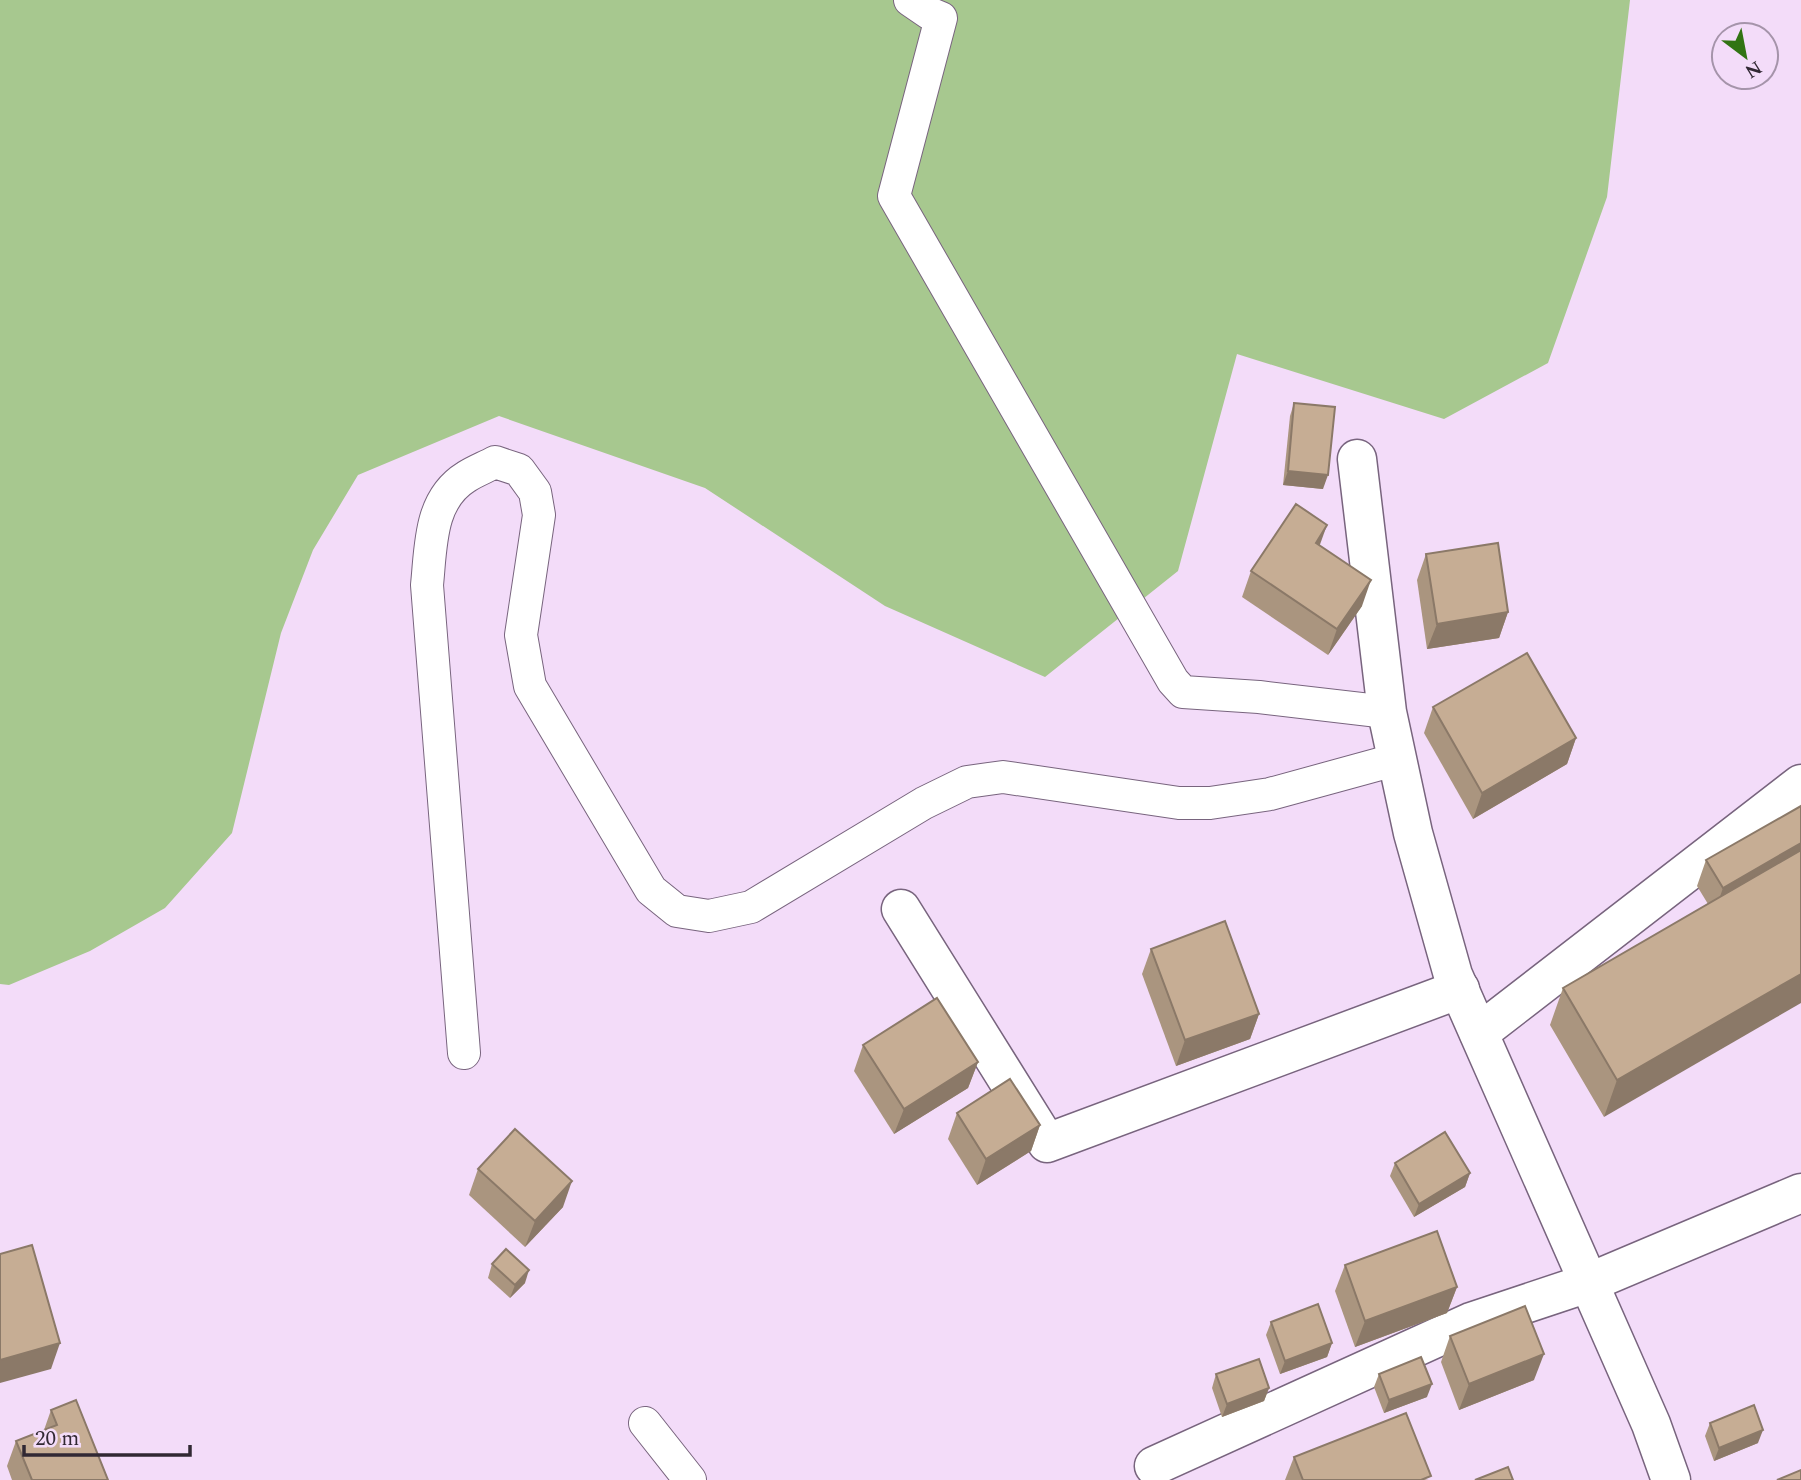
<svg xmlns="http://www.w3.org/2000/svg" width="1801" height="1480" viewBox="0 0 1801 1480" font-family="Spectral,serif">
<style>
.green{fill:#a7c88f}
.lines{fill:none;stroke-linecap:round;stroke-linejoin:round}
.lane-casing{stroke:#78647e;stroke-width:34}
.street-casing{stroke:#78647e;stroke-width:41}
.lane{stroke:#fff;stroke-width:32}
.street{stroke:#fff;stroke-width:38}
.wall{fill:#aa957f}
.shaded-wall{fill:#8b7968}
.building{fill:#c6ad94;stroke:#8b7968;stroke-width:2}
</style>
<rect width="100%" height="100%" fill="#f3dcf9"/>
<path class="green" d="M0,0h1630l-23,197 -59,166 -104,56 -207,-65 -59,217 -133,106 -160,-71 -180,-118 -206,-72 -141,59 -45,75 -32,83 -49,200 -67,75 -75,43 -81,34 -9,-1z"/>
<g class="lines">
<defs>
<g id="lane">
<path d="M910,0l19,13 12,5 -47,178 279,485 10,11 76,5 128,15"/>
<path d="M464,1053l-37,-468c4,-38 2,-85 39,-108 9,-6 20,-10 29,-15l24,8 16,22 4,23 -18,120 9,51 121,204 26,21 32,5 42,-9 173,-104 43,-21 36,-5 176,26h31l60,-9 128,-35"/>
<path d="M645,1423l45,57"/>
</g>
<g id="street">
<path d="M1357,459l30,253 26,121 40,142 198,449 20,56"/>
<path d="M901,909l146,234 413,-154"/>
<path d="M1479,1033l322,-249"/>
<path d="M1154,1466l317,-144 117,-39 213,-90"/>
</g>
</defs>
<use href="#lane" class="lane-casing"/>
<use href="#street" class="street-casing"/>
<use href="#lane" class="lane"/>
<use href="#street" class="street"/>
</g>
<g class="wall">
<path d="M1294,403l29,86 -40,-4 7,-69z"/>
<path d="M1320,546l42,60 -34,49 -86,-58 9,-26z"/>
<path d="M1426,554l82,58 -9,26 -72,11 -10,-69z"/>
<path d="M1433,707l143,31 -9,26 -94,55 -49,-86z"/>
<path d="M1801,806l-197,311 -54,-92 13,-37 145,-84 -11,-18 9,-26z"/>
<path d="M1151,949l108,65 -9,25 -74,27 -34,-92z"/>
<path d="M863,1045l115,17 -10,26 -74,46 -40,-63z"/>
<path d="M957,1113l83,12 -9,26 -54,34 -29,-46z"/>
<path d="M1395,1163l75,10 -5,14 -51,30 -24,-41z"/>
<path d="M478,1169l85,38 -38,40 -56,-52z"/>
<path d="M492,1264l33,19 -15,15 -22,-20z"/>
<path d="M1345,1265l112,22 -10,26 -92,34 -20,-56z"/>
<path d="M1271,1322l61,21 -5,14 -47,17 -14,-39z"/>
<path d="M1450,1336l84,44 -75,30 -18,-48z"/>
<path d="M1216,1374l53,14 -5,13 -42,16 -10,-29z"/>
<path d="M1379,1374l48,23 -43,16 -10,-26z"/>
<path d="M51,1410l57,70h-96l-5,-14 9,-25 28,-11z"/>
<path d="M1710,1423l48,20 -44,18 -9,-25z"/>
<path d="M1294,1457l135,23h-144z"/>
</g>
<g class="shaded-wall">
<path d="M1288,471l40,4 -5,14 -40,-4z"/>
<path d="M1327,525l-9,25 -2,-7z"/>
<path d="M1371,580l-9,26 -34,49 9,-26z"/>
<path d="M1508,612l-9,26 -72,11 10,-25z"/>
<path d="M1576,738l-9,26 -94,55 9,-26z"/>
<path d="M1801,843v21l-87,50 9,-26z"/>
<path d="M1801,974v29l-197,114 13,-37z"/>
<path d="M1259,1014l-9,25 -74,27 9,-26z"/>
<path d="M978,1062l-10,26 -74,46 10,-25z"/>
<path d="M1040,1125l-9,26 -54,34 9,-26z"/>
<path d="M1470,1173l-5,14 -51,30 5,-13z"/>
<path d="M572,1181l-9,26 -38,40 10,-26z"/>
<path d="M529,1270l-4,13 -15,15 5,-13z"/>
<path d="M1457,1287l-10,26 -92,34 10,-26z"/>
<path d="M60,1343l-9,26 -51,14v-23z"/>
<path d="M1332,1343l-5,14 -47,17 5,-13z"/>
<path d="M1544,1354l-10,26 -75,30 10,-26z"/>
<path d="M1432,1384l-5,13 -43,16 5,-13z"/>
<path d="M1269,1388l-5,13 -42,16 5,-13z"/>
<path d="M1763,1430l-5,13 -44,18 5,-13z"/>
</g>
<g class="building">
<path d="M1294,403l41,4 -7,68 -40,-4z"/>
<path d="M1296,504l31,21 -11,18 55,37 -34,49 -86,-58z"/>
<path d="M1498,543l10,69 -71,12 -11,-70z"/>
<path d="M1527,653l49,85 -94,55 -49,-86z"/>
<path d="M1801,806v37l-78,45 -17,-28z"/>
<path d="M1801,850v124l-184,106 -54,-92z"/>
<path d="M1225,921l34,93 -74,26 -34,-91z"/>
<path d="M937,998l41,64 -74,47 -41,-64z"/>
<path d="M1010,1079l30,46 -54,34 -29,-46z"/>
<path d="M515,1129l57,52 -37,40 -57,-52z"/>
<path d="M1445,1132l25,41 -51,31 -24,-41z"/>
<path d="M1437,1231l20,56 -92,34 -20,-56z"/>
<path d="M32,1245l28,98 -60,17v-106z"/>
<path d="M506,1249l23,21 -14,15 -23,-21z"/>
<path d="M1318,1304l14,39 -47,18 -14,-39z"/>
<path d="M1525,1306l19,48 -75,30 -19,-48z"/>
<path d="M1421,1357l11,27 -43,16 -10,-26z"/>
<path d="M1259,1359l10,29 -42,16 -11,-30z"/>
<path d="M76,1400l32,80h-76l-16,-39 41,-16 -6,-15z"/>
<path d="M1754,1405l9,25 -44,18 -9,-25z"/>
<path d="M1406,1413l25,63 -10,4h-118l-9,-23z"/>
<path d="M1508,1467l5,13h-38z"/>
<path d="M1801,1470v10h-24z"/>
</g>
<g transform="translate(1745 56) rotate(148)"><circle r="33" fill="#f3dcf9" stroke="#a594aa" stroke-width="2"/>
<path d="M0-5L12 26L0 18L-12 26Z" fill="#317413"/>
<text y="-10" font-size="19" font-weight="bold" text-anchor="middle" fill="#312833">N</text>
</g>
<path d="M24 1445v10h166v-10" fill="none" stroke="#312833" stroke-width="3.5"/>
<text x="35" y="1445" font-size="21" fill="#312833" stroke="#f3dcf9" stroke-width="5" paint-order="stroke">20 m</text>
</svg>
